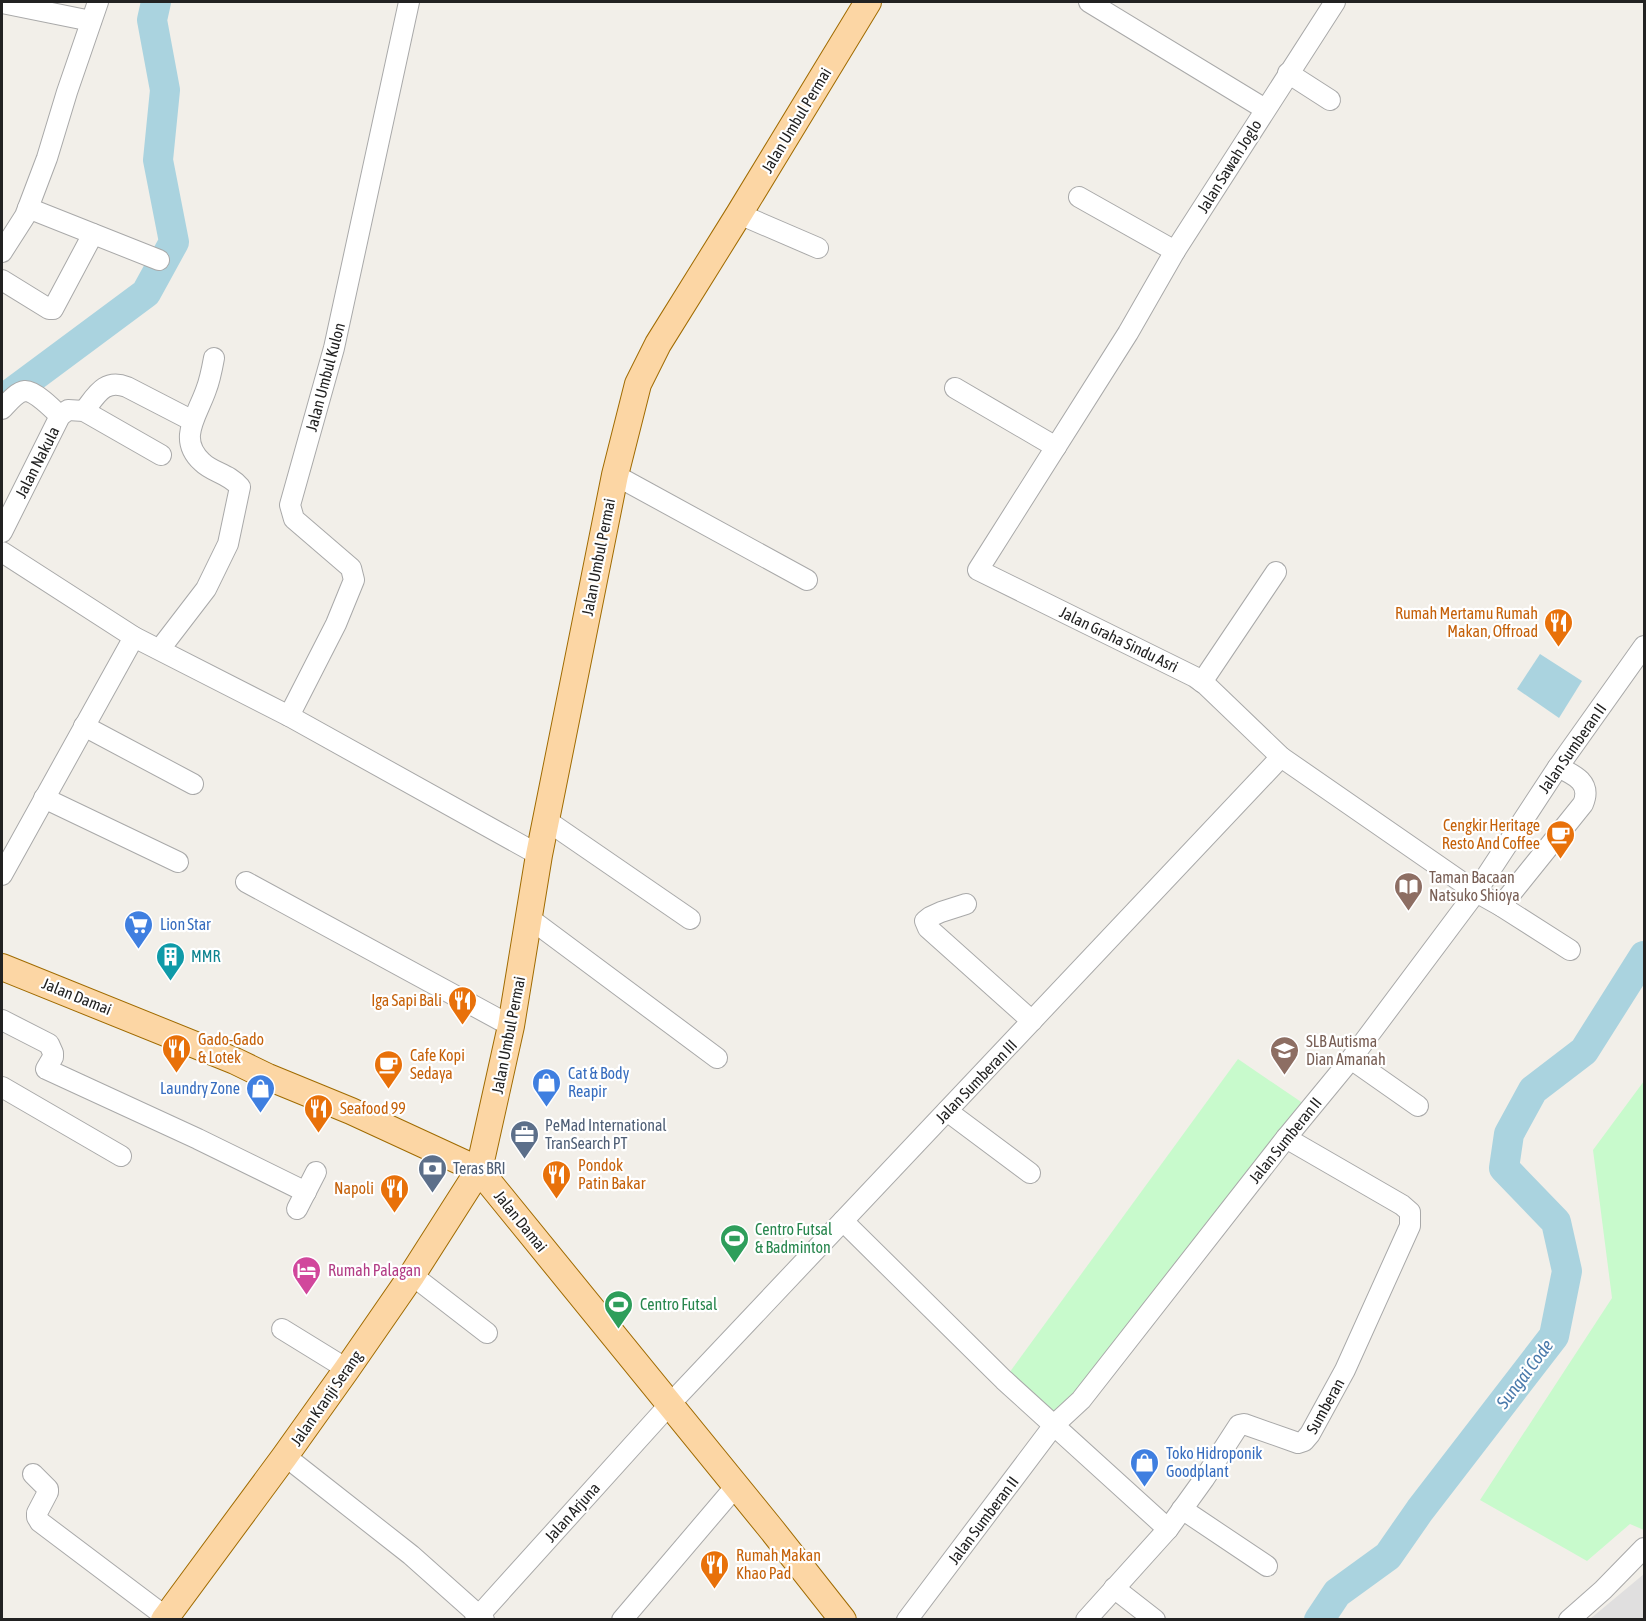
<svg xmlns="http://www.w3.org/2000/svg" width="1646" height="1621" viewBox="0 0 1646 1621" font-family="'Asap Condensed',sans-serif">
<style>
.residential{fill:#e0dfdf}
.park{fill:#c8facc}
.water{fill:#aad3df}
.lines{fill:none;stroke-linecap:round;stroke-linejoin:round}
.river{stroke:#aad3df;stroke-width:30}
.minor-casing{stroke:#a9a9a9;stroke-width:22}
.major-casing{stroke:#a06b00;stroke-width:28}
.minor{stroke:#fff;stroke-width:20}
.major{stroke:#fcd6a4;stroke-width:26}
.labels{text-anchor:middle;stroke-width:4.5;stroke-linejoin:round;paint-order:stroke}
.street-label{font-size:16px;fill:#222;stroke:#fff}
.food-label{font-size:16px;fill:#c56008;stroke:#fff;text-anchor:start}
.education-label{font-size:16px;fill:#785e54;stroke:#fff;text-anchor:start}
.shop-label{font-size:16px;fill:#366cbe;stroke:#fff;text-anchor:start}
.culture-label{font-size:16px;fill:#0d838f;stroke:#fff;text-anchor:start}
.service-label{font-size:16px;fill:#4e5e75;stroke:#fff;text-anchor:start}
.leisure-label{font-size:16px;fill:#27864d;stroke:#fff;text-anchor:start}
.hotel-label{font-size:16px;fill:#b23c85;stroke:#fff;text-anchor:start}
.water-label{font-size:18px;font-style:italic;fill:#4a7aab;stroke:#fff}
</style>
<rect width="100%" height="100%" fill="#f2efe9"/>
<path class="residential" d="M1644,1574v45h-54z"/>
<g class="park">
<path d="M1238,1059l72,49 -256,317 -50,-45z"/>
<path d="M1644,1081v449l-14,-6 -43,37 -107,-61 132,-202 -19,-148z"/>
</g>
<path class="water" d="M1540,654l42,27 -23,37 -42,-29z"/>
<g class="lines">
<g class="river">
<path d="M2,400l144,-107 28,-51 -16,-82 7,-70 -13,-70 4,-18"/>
<path d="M1319,1620l18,-27 51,-37 32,-46 134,-174 13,-65 -11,-49 -52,-54 5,-34 24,-44 51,-39 60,-95"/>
</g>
<defs>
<g id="minor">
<path d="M1089,2l176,107"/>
<path d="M1335,2l-160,249 -47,82 -150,237 217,107 11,8 75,72 195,135 25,14 69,44"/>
<path d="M2,3l89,18"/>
<path d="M1288,73l42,27"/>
<path d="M1079,197l96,54"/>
<path d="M28,208l131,52"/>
<path d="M739,214l79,34"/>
<path d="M2,252l23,-36 22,-58 20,-66 31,-90"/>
<path d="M2,280l47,29h4l40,-75"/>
<path d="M955,388l101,59"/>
<path d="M2,409c5,-5 14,-17 23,-18 9,-1 28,18 35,25"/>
<path d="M84,411c12,-15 20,-33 43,-24l62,32 4,-1"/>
<path d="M615,475l192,105"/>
<path d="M2,532l58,-116 8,-6 16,1 77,44"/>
<path d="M2,552l132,85 155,79 250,139"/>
<path d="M160,649l46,-60 22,-45 12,-57c-12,-14 -27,-14 -38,-25 -25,-23 -5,-46 4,-72 4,-10 6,-21 8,-32"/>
<path d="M1202,682l74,-110"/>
<path d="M289,716l47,-92 18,-44 -3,-12 -57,-49 -4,-14 44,-157 75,-346"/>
<path d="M84,726l109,58"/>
<path d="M44,798l134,64"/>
<path d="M546,820l144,99"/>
<path d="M2,875l132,-238"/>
<path d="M246,882l265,144"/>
<path d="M966,904l-25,8 -11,5 -5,4 3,7 104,93"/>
<path d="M1501,906l82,-102c9,-21 -8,-29 -25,-37"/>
<path d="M529,918l188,140"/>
<path d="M2,1020l47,24 4,9v4l-7,12 152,70 108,53"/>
<path d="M1351,1059l67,47"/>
<path d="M2,1087l119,69"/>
<path d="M947,1111l83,62"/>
<path d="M297,1209l19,-37"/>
<path d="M843,1221l161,159 164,149"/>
<path d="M412,1275l75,58"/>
<path d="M282,1329l65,40"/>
<path d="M285,1456l126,99 73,65"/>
<path d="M33,1474l15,15v3l-11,21v4l3,5 126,95"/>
<path d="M1182,1509l85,57"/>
<path d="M1114,1588l41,32"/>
<path d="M475,1620l195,-216 611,-647"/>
<path d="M622,1620l114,-134"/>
<path d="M907,1620l147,-195 27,-25 205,-262 65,-79 125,-167 82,-125 86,-121"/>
<path d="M1086,1620l82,-91 36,-50 35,-54 5,-1 54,19 6,-2 6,-7 35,-64 65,-144v-14l-8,-7 -116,-67"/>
<path d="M1569,1620l34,-30 41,-42"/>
</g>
<g id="major">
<path d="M2,967l233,94 33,16 83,34 128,59 293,360 71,90"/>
<path d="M164,1620l121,-164 62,-87 65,-94 67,-105 32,-144 28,-171 76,-380 23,-91 20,-40 81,-130 129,-212"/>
</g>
</defs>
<use href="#minor" class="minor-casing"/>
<use href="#major" class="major-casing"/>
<use href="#minor" class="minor"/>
<use href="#major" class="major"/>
</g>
<defs>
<symbol id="restaurant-pin" viewBox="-11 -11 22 30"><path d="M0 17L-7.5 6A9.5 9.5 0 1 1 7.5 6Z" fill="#e8710a" stroke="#fff"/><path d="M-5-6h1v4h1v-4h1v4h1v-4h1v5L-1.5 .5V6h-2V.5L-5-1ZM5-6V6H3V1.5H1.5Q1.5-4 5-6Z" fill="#fff"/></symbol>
<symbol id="cafe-pin" viewBox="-11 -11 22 30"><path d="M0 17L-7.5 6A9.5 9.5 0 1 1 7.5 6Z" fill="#e8710a" stroke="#fff"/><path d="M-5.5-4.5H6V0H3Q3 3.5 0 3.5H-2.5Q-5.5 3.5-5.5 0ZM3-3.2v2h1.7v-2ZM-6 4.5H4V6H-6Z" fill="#fff"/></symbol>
<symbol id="library-pin" viewBox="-11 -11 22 30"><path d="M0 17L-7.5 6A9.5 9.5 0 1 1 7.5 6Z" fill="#8d6e63" stroke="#fff"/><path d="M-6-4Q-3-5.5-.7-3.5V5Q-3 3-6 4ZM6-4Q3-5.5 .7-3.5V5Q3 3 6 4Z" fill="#fff"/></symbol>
<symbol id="supermarket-pin" viewBox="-11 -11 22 30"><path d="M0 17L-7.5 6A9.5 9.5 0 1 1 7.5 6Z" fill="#3f7fe0" stroke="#fff"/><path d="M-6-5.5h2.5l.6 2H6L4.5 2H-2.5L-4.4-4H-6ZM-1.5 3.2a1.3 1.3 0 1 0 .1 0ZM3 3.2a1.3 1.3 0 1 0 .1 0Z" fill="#fff"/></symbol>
<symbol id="building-pin" viewBox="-11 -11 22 30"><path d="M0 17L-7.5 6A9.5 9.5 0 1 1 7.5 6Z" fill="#0f9aa8" stroke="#fff"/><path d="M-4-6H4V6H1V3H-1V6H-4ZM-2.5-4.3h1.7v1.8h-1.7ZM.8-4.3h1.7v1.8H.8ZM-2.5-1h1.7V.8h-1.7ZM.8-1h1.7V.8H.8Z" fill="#fff"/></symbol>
<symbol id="school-pin" viewBox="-11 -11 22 30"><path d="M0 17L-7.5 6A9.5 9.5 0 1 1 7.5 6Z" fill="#8d6e63" stroke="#fff"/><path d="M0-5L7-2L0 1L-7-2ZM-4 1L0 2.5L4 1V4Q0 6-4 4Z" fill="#fff"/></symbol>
<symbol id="shop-pin" viewBox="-11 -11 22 30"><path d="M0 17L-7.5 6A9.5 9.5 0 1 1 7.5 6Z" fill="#3f7fe0" stroke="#fff"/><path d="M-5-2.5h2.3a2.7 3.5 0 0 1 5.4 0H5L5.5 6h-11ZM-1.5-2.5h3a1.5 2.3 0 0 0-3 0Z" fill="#fff"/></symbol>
<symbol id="office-pin" viewBox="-11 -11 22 30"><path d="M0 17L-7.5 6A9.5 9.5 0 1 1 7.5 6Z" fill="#5c6f8a" stroke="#fff"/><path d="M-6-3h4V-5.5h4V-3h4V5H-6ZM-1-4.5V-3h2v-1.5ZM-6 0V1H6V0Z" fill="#fff"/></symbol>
<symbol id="bank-pin" viewBox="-11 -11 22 30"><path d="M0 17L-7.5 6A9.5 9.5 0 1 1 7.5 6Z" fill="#5c6f8a" stroke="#fff"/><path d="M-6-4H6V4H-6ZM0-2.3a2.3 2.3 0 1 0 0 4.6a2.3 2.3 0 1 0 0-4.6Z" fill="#fff"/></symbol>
<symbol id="stadium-pin" viewBox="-11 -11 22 30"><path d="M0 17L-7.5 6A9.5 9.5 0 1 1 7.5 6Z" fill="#2e9e5b" stroke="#fff"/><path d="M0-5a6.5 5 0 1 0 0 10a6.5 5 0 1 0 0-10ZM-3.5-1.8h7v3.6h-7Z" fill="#fff"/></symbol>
<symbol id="hotel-pin" viewBox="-11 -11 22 30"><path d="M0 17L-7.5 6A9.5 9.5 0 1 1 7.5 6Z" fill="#d1479c" stroke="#fff"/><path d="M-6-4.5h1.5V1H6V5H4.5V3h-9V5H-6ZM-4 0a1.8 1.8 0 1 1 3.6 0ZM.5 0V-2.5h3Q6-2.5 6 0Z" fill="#fff"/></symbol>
</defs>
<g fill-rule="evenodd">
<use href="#restaurant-pin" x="1542" y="606" width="33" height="45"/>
<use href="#cafe-pin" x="1544" y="818" width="33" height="45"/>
<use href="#library-pin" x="1392" y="870" width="33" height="45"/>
<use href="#supermarket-pin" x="122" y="908" width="33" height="45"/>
<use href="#building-pin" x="154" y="940" width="33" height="45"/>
<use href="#restaurant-pin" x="446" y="984" width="33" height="45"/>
<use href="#restaurant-pin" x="160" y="1032" width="33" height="45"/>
<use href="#school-pin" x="1268" y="1034" width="33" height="45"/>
<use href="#cafe-pin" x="372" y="1048" width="33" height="45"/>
<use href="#shop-pin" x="530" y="1066" width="33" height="45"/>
<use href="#shop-pin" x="244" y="1072" width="33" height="45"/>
<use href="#restaurant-pin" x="302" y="1092" width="33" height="45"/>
<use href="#office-pin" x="508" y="1118" width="33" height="45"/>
<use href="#bank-pin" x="416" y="1152" width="33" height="45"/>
<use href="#restaurant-pin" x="540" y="1158" width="33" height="45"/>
<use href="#restaurant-pin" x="378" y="1172" width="33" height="45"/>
<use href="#stadium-pin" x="718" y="1222" width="33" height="45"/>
<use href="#hotel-pin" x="290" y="1254" width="33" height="45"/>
<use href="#stadium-pin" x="602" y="1288" width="33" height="45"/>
<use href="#shop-pin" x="1128" y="1446" width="33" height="45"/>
<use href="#restaurant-pin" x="698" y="1548" width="33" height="45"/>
</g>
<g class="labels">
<g class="street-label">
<text transform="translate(796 120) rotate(-59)" y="6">Jalan Umbul Permai</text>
<text transform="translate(1229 166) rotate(-58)" y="6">Jalan Sawah Joglo</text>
<text transform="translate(325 377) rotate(-75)" y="6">Jalan Umbul Kulon</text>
<text transform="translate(37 462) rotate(-63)" y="6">Jalan Nakula</text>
<text transform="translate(598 557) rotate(-79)" y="6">Jalan Umbul Permai</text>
<text transform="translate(1119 639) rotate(26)" y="6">Jalan Graha Sindu Asri</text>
<text transform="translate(1572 748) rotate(-55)" y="6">Jalan Sumberan II</text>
<text transform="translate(77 996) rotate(22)" y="6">Jalan Damai</text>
<text transform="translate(508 1035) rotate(-79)" y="6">Jalan Umbul Permai</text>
<text transform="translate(976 1081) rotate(-46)" y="6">Jalan Sumberan III</text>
<text transform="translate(1285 1140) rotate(-51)" y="6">Jalan Sumberan II</text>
<text transform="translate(521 1221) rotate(51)" y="6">Jalan Damai</text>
<text transform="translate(326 1398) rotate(-55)" y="6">Jalan Kranji Serang</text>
<text transform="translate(1325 1406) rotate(-61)" y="6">Sumberan</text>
<text transform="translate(572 1512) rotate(-48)" y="6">Jalan Arjuna</text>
<text transform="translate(983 1520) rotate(-53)" y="6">Jalan Sumberan II</text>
</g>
<g class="food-label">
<text x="1538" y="619" text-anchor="end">Rumah Mertamu Rumah<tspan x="1538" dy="18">Makan, Offroad</tspan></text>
<text x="1540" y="831" text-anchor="end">Cengkir Heritage<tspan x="1540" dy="18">Resto And Coffee</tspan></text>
<text x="442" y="1006" text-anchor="end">Iga Sapi Bali</text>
<text x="198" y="1045">Gado-Gado<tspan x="198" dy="18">&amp; Lotek</tspan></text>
<text x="410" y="1061">Cafe Kopi<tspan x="410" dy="18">Sedaya</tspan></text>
<text x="340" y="1114">Seafood 99</text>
<text x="578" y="1171">Pondok<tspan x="578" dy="18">Patin Bakar</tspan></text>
<text x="374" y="1194" text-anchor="end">Napoli</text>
<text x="736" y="1561">Rumah Makan<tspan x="736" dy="18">Khao Pad</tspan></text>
</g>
<g class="education-label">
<text x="1429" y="883">Taman Bacaan<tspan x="1429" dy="18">Natsuko Shioya</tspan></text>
<text x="1306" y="1047">SLB Autisma<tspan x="1306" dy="18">Dian Amanah</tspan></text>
</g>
<g class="shop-label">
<text x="160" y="930">Lion Star</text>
<text x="568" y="1079">Cat &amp; Body<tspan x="568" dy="18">Reapir</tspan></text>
<text x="240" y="1094" text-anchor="end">Laundry Zone</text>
<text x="1166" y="1459">Toko Hidroponik<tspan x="1166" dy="18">Goodplant</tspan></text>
</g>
<g class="culture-label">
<text x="191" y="962">MMR</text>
</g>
<g class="service-label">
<text x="545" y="1131">PeMad International<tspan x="545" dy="18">TranSearch PT</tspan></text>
<text x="453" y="1174">Teras BRI</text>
</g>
<g class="leisure-label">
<text x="755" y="1235">Centro Futsal<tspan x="755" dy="18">&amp; Badminton</tspan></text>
<text x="640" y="1310">Centro Futsal</text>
</g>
<g class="hotel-label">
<text x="328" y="1276">Rumah Palagan</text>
</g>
<g class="water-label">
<text transform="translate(1525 1374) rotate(-53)" y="6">Sungai Code</text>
</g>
</g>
<rect width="1646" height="1621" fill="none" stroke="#222222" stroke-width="6"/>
</svg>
